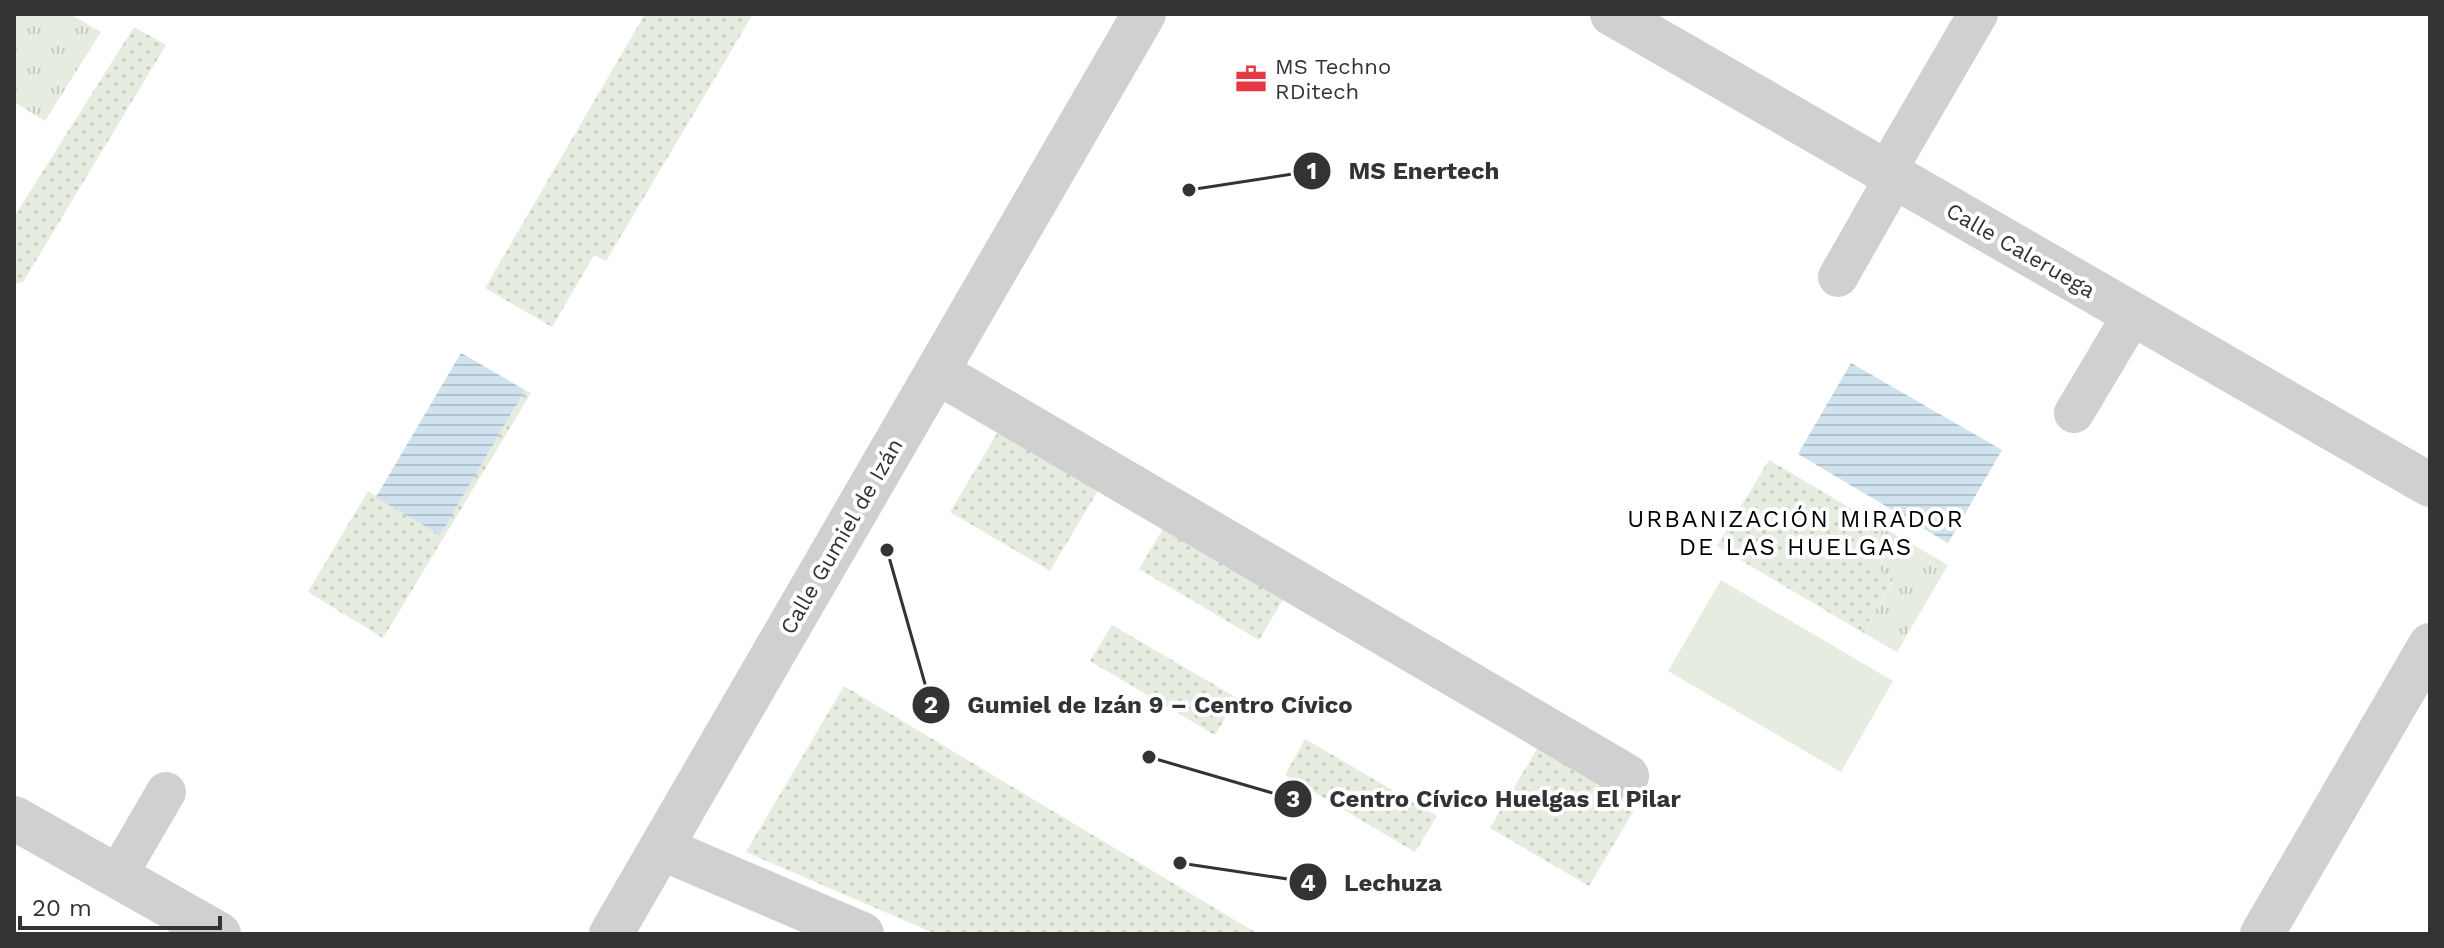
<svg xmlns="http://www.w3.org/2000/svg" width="2444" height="948" viewBox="0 0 2444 948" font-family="'Work Sans',sans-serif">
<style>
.grass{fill:url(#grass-dots)}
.park{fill:url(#park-tufts)}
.pitch{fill:#e6ecdf}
.water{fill:url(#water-rules)}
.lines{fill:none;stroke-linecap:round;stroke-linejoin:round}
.service{stroke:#d0d0d0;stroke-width:40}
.pedestrian{stroke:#d0d0d0;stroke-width:44}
.minor{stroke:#d0d0d0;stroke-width:44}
.labels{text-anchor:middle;stroke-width:8;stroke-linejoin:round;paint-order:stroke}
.poi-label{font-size:22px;fill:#333;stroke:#fff;text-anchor:start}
.street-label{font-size:22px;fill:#333;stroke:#fff}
.neighbourhood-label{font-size:24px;letter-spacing:2px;fill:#000;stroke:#fff}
.leader{fill:none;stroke:#333;stroke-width:3}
.callout-dot{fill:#333;stroke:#fff;stroke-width:3}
.mark-label{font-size:24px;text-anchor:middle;font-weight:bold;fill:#fff}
.callout-label{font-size:24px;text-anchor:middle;font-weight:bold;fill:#333;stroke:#fff;stroke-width:8;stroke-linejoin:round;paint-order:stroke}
</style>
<defs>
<pattern id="grass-dots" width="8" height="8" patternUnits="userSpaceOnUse" patternTransform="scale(2)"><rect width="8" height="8" fill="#e6ecdf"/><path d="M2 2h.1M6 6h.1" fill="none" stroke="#c6cbc0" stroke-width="1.8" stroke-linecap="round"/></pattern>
<pattern id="park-tufts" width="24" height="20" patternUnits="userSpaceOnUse" patternTransform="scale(2)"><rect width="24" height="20" fill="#e6ecdf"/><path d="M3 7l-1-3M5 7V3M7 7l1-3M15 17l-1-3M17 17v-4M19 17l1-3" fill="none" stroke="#c6cbc0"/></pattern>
<pattern id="water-rules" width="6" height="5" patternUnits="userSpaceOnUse" patternTransform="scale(2)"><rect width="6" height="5" fill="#cfe2ee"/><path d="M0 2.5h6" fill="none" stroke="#b2c2cd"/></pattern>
</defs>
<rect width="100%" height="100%" fill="#fff"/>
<g class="grass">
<path d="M645,14h108l-147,247 -12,-6 -42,72 -67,-39z"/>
<path d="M134,27l32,18 -143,237 -9,2v-67z"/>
<path d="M525,390l6,3 -148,245 -75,-46 60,-101 72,43z"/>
<path d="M999,430l100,59 -49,82 -100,-59z"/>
<path d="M1769,460l115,68 -20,33 30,17 -32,54 -145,-86z"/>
<path d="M1164,527l120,71 -25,42 -120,-71z"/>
<path d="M1112,625l125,73 -22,37 -125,-74z"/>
<path d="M844,686l414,248h-322l-190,-82z"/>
<path d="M1305,739l132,77 -22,36 -130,-77z"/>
<path d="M1538,747l99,58 -48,81 -99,-58z"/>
</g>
<g class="park">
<path d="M14,14h56l31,18 -56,89 -31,-19z"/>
<path d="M1884,528l64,37 -51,87 -35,-20 32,-53 -30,-18z"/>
</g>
<path class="pitch" d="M1721,580l172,101 -52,91 -173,-101z"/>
<g class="water">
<path d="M461,353l64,37 -85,145 -64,-38z"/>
<path d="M1851,363l151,87 -54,93 -150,-89z"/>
</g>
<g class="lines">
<g class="service">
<path d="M1886,172l92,-158"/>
<path d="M1838,277l57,-100"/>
<path d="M2074,413l59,-99"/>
<path d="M117,876l49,-84"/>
</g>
<path class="pedestrian" d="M661,848l201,86"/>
<g class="minor">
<path d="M1612,14l818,471"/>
<path d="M937,372l690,404"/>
<path d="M14,818l205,116"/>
<path d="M611,934l533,-920"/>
<path d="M2262,934l168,-289"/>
</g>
</g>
<defs>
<symbol id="office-bare" viewBox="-9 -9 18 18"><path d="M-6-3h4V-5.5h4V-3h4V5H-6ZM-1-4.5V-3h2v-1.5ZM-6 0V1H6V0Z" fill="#e63946" stroke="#fff" stroke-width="2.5" paint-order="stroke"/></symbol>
</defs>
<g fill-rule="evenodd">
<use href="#office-bare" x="1229" y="57" width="44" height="44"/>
</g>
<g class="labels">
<g class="poi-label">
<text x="1275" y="74">MS Techno<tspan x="1275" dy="25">RDitech</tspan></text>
</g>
<g class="street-label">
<text transform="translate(2021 250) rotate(30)" y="8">Calle Caleruega</text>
<text transform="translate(841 536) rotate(-60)" y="8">Calle Gumiel de Izán</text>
</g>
<g class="neighbourhood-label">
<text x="1796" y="527">URBANIZACIÓN MIRADOR<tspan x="1796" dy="28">DE LAS HUELGAS</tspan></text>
</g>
</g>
<path class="leader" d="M1189 190L1312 171M887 550L931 705M1149 757L1293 799M1180 863L1308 882"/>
<g class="callout-dot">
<circle cx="1189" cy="190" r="8"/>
<circle cx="887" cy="550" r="8"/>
<circle cx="1149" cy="757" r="8"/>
<circle cx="1180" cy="863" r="8"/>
<circle cx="1312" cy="171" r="20"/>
<circle cx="931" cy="705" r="20"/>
<circle cx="1293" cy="799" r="20"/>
<circle cx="1308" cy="882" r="20"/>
</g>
<g class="mark-label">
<text x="1312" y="179">1</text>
<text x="931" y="713">2</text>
<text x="1293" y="807">3</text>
<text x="1308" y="891">4</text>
</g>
<g class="callout-label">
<text x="1424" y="179">MS Enertech</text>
<text x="1160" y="713">Gumiel de Izán 9 – Centro Cívico</text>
<text x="1505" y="807">Centro Cívico Huelgas El Pilar</text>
<text x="1393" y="891">Lechuza</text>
</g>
<rect width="2444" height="948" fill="none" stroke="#333333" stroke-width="32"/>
<path d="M20 916v12h200v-12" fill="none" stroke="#333333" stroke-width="4"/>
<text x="32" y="916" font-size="24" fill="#333333" stroke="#ffffff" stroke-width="6" paint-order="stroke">20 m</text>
</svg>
